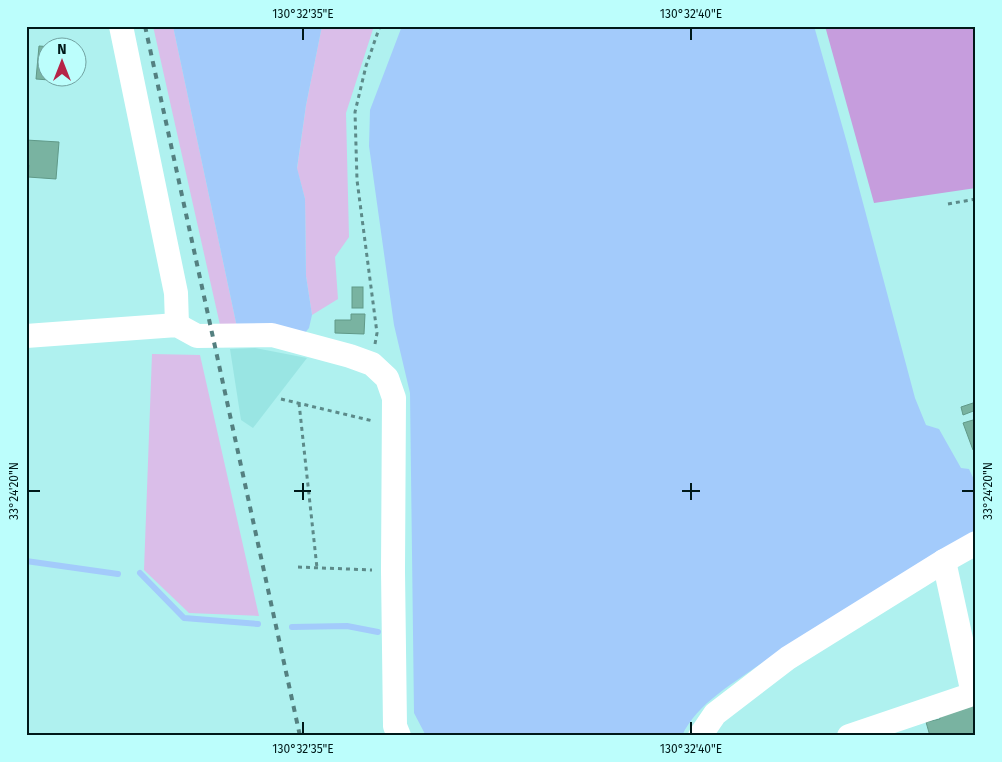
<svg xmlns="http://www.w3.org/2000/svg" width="1002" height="762" viewBox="0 0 1002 762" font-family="'Fira Sans',sans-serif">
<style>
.built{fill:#99e5e3}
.green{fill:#dabee9}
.forest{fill:#c69ddd}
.water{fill:#a3cbfb}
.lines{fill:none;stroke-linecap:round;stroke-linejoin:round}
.stream{stroke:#a3cbfb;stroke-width:6}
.building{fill:#79b3a1;stroke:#609988}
.path{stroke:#5c8a89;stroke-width:3;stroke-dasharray:4 4;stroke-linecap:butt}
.minor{stroke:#fff;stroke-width:24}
.rail{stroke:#548080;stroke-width:4;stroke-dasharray:6 6;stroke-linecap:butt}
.ticks{fill:none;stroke:#001919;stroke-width:2}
.neatline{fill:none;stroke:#001919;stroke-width:2}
.ticks-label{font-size:12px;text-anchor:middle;fill:#001919}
</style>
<rect width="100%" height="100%" fill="#aff1ef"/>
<path class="built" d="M255,348l52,10 -54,70 -12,-8 -11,-71z"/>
<g class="green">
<path d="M153,26h20l64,301 -17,-2z"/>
<path d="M322,26h52l-28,87 3,124 -14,20 3,42 -26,16 -6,-39 -1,-77 -8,-30 9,-64z"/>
<path d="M152,354l48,1 59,261 -70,-3 -45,-43z"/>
</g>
<path class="forest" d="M825,26h151v162l-102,15z"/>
<g class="water">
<path d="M173,26h149l-16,79 -9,63 8,31 1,77 6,39 -3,13 -5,6 -67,-7z"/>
<path d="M402,26h412l33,117 68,255 11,27 13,4 22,39 8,1 7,15v48c-72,43 -145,84 -214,131 -27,19 -66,41 -80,73h-256l-1,-2 -11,-21 -4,-320 -16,-68 -25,-179 1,-36z"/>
</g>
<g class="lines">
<g class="stream">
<path d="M26,561l92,13"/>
<path d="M140,573l44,45 74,6"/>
<path d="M292,627l55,-1 31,6"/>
</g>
</g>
<g class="building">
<path d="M39,46l26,2h-17v30h16l-1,3 -27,-2z"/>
<path d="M26,140l33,2 -3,37 -28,-2 1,-12 -3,-1z"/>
<rect x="352" y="287" width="11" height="21"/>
<path d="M351,314h14l-1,20 -29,-1v-13h16z"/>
<path d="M976,402v8l-13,5 -2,-8z"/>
<path d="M973,420l3,7v22l-3,1 -10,-27z"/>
<path d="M971,705l5,3v28h-46l-4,-14 14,-3 -1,-6z"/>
</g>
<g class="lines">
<g class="path">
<path d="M948,204l28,-5"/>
<path d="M375,344l2,-11 -20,-153 -2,-68 11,-46 14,-40"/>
<path d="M281,399l92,22"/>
<path d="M299,403l18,165"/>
<path d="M298,567l74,3"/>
</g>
<g class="minor">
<path d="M121,26l55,267 1,32"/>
<path d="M26,336l151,-11 20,11 75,-1 78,21 22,8 15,14 7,20 -1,173 2,155 4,10"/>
<path d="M944,561l29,133 3,-1"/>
<path d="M700,736l15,-22 73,-56 156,-97 32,-18"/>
<path d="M849,736l124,-42"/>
</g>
<path class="rail" d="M145,26l155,710"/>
</g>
<path class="ticks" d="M303,28v12M691,28v12M303,483v17M691,483v17M28,491h12M294,491h17M682,491h18M962,491h12M303,722v12M691,722v12"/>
<rect width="1002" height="762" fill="none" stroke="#bcfefc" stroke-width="55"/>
<g transform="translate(62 62)"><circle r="24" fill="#bcfefc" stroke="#71a2a1"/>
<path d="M0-4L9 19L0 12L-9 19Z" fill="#b52447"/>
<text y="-8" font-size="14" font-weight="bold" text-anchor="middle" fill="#001919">N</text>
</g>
<rect x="28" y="28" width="946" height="706" class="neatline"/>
<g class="ticks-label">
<text x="303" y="18">130°32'35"E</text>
<text x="691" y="18">130°32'40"E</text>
<text transform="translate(14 491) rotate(-90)" y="4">33°24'20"N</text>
<text transform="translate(988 491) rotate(-90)" y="4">33°24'20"N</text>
<text x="303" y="753">130°32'35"E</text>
<text x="691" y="753">130°32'40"E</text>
</g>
</svg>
